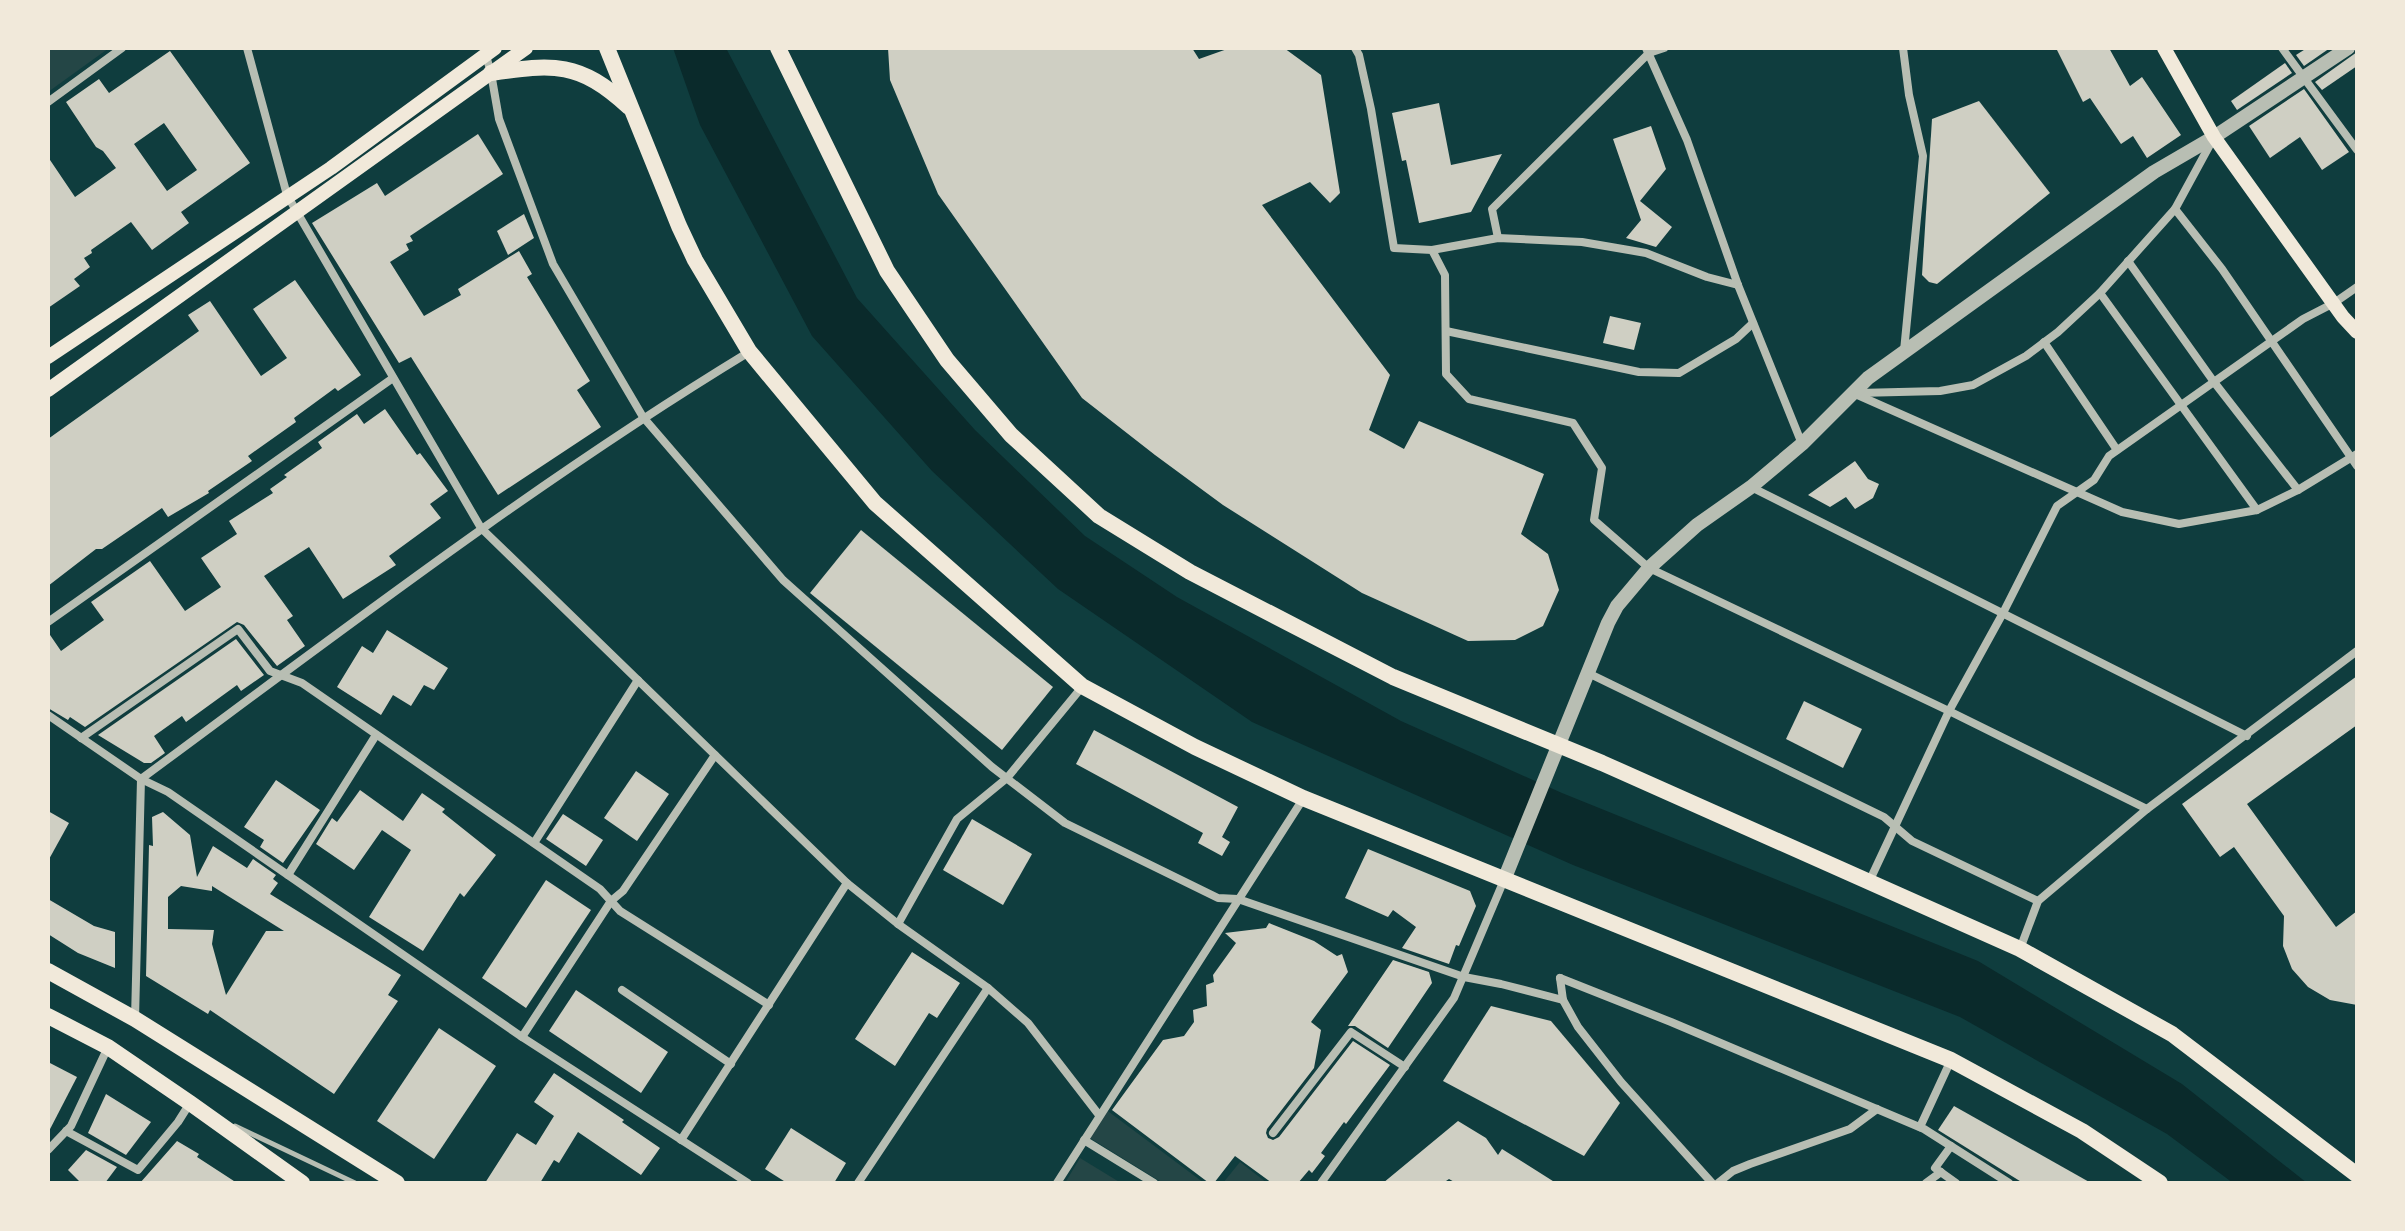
<svg xmlns="http://www.w3.org/2000/svg" width="2405" height="1231" viewBox="0 0 2405 1231" font-family="'Sofia Sans Condensed',sans-serif">
<style>
.green{fill:#244646}
.water{fill:#0a2a2b}
.building{fill:#cfcfc3;fill-rule:evenodd}
.lines{fill:none;stroke-linecap:round;stroke-linejoin:round}
.service{stroke:#b8beb3;stroke-width:5}
.minor{stroke:#b8beb3;stroke-width:8}
.tertiary{stroke:#b8beb3;stroke-width:14}
.secondary{stroke:#f1e9da;stroke-width:14}
.primary{stroke:#f1e9da;stroke-width:16}
</style>
<rect width="100%" height="100%" fill="#0f3d3e"/>
<g class="green">
<path d="M48,48h61l-61,44z"/>
<path d="M1105,1109l99,74h-41l-73,-45z"/>
<path d="M1080,1158l41,25h-56z"/>
<path d="M1240,1162l27,21h-44z"/>
</g>
<path class="water" d="M673,48h53l131,250 118,132 110,106 92,61 224,124 161,72 416,168 204,123 125,99h-74l-66,-49 -207,-117 -387,-152 -321,-143 -194,-133 -126,-118 -120,-135 -112,-211z"/>
<g class="building">
<path d="M888,48h304l7,11 31,-11h54l37,27 19,118 -10,10 -20,-21 -48,23 128,170 -21,55 35,19 15,-28 125,53 -23,60 27,20 11,36 -16,36 -28,14 -47,1 -106,-48 -139,-88 -68,-50 -73,-57 -144,-204 -48,-114z"/>
<path d="M2056,48h53l21,38 12,-9 39,58 -34,23 -14,-22 -12,8 -31,-46 -7,4z"/>
<path d="M2307,48h23l-26,18 -8,-11z"/>
<path d="M170,51l80,112 -69,49 8,11 -37,27 -21,-28 -40,28 1,3 -8,5 6,9 -16,12 6,7 -32,22v-151l27,40 41,-29 -13,-17 -7,-4 -30,-45 33,-23 10,14zM164,123l33,47 -30,21 -33,-47z"/>
<path d="M2357,52v14l-35,24 -7,-8z"/>
<path d="M2285,63l7,10 -55,37 -6,-9z"/>
<path d="M2304,89l45,63 -27,18 -22,-33 -30,21 -21,-32z"/>
<path d="M1979,101l71,92 -113,91 -8,-2 -7,-7 10,-156z"/>
<path d="M1439,103l12,62 51,-11 -31,58 -52,11 -13,-63 -4,1 -10,-48z"/>
<path d="M1651,126l15,43 -26,32 32,26 -16,20 -30,-9 15,-18 -28,-81z"/>
<path d="M478,134l25,40 -93,62 3,5 -7,3 3,6 -19,12 34,54 37,-21 -3,-6 61,-38 13,23 -5,3 63,104 -13,9 24,37 -103,68 -87,-138 -12,6 -87,-140 65,-40 8,13z"/>
<path d="M524,214l10,24 -26,17 -11,-24z"/>
<path d="M295,280l66,95 -23,16 -3,-3 -41,30 2,4 -48,34 4,5 -44,30 1,2 -41,24 -6,-9 -60,41h-6l-48,37v-147l151,-108 -11,-16 22,-14 51,75 26,-18 -34,-49z"/>
<path d="M1610,316l31,7 -7,27 -31,-7z"/>
<path d="M385,409l32,46 3,-2 28,38 -18,13 11,14 -52,38 7,9 -53,34 -34,-52 -45,29 29,40 -6,4 18,26 -28,20 -33,-41 -7,-3 -152,105 -15,-10 -2,3 -20,-12v-76l13,19 43,-31 -13,-18 59,-41 35,50 36,-24 -20,-29 36,-24 -8,-13 44,-28 -3,-4 17,-12 -3,-2 38,-27 -4,-6 39,-28 7,10z"/>
<path d="M1855,461l13,18 11,5 -6,14 -18,11 -9,-12 -16,10 -22,-12z"/>
<path d="M861,530l192,157 -51,63 -192,-157z"/>
<path d="M387,630l61,38 -14,22 -10,-5 -13,21 -18,-11 -12,20 -44,-28 25,-41 11,7z"/>
<path d="M236,639l28,36 -23,16 -4,-6 -51,37 -4,-6 -28,20 11,17 -14,10h-7l-46,-28z"/>
<path d="M2357,676v49l-110,79 89,123 21,-16v94l-27,-5 -22,-13 -16,-18 -9,-23 1,-30 -50,-69 -14,10 -38,-53z"/>
<path d="M1804,701l58,28 -19,39 -57,-29z"/>
<path d="M1094,730l144,77 -16,30 8,5 -8,14 -24,-13 5,-10 -127,-69z"/>
<path d="M636,771l33,23 -32,47 -33,-23z"/>
<path d="M276,780l44,30 -37,53 -23,-16 4,-7 -20,-13z"/>
<path d="M360,790l43,31 19,-28 23,16 -3,3 54,43 -32,42 -4,-4 -37,58 -54,-34 42,-67 -29,-20 -28,40 -38,-26 16,-26 5,4z"/>
<path d="M48,811l21,12 -21,38z"/>
<path d="M163,812l27,23 7,42 16,-31 34,22 6,-9 23,16 -3,4 5,4 -8,11 131,81 -13,20 10,6 -64,93 -124,-84 -2,4 -62,-38 3,-131 4,1 -1,-29zM181,886l31,5v-5l72,45h-18l-40,64 -14,-51 2,-14 -46,-1v-32z"/>
<path d="M563,814l40,26 -17,26 -40,-27z"/>
<path d="M972,819l60,35 -29,51 -60,-35z"/>
<path d="M1368,849l102,42 6,15 -17,40 -3,-1 -7,19 -47,-16 14,-21 -23,-17 -5,7 -43,-19z"/>
<path d="M546,880l45,30 -65,98 -44,-30z"/>
<path d="M48,899l46,27 21,6v36l-37,-15 -30,-19z"/>
<path d="M1269,923l45,18 23,15 5,-2 6,18 -37,50 10,8 -7,38 -47,61 -1,4 2,5 5,2 6,-3 74,-96 37,24 -44,59 -2,-2 -23,31 4,3 -13,17 -3,-3 -11,13h-26l-37,-27 -21,27h-5l-97,-73 51,-70 21,-4 10,-14 -1,-12 14,-4 -1,-21 8,-3 -1,-7 23,-32 -11,-10 41,-5z"/>
<path d="M912,952l48,31 -23,35 -8,-5 -34,53 -40,-27z"/>
<path d="M1393,960l36,12 3,11 -44,65 -33,-22h-7z"/>
<path d="M576,990l92,62 -27,41 -92,-62z"/>
<path d="M1491,1006l60,15 69,82 -36,53 -141,-75z"/>
<path d="M439,1028l57,38 -62,93 -57,-38z"/>
<path d="M48,1062l29,15 -29,56z"/>
<path d="M554,1073l70,47 -2,2 38,26 -19,27 -63,-43 -19,31 -5,-3 -14,23h-55l32,-50 19,12 18,-29 -20,-14z"/>
<path d="M106,1094l45,28 -25,33 -38,-22z"/>
<path d="M1954,1106l137,77h-68l-85,-53z"/>
<path d="M1458,1121l28,17 12,17 4,-6 54,34h-100l-7,-4 -6,4h-60z"/>
<path d="M791,1128l55,35 -12,20h-47l-22,-14z"/>
<path d="M177,1141l22,13 -2,3 40,26h-97z"/>
<path d="M86,1150l31,17 -12,16h-24l-13,-13z"/>
</g>
<g class="lines">
<path class="service" d="M235,1126l120,57"/>
<g class="minor">
<path d="M247,48l40,147 194,333 366,355 51,41 90,64 40,35 71,92"/>
<path d="M1355,48l4,7 12,54 23,139 38,2 13,25 1,99 23,25 104,24 29,45 -8,52 55,48 300,143 198,98"/>
<path d="M1646,48l41,92 51,145 64,159"/>
<path d="M1903,48l6,47 14,61 -19,195"/>
<path d="M2282,48l75,102"/>
<path d="M485,52l6,21 8,46 54,145 90,153 140,163 209,187 73,56 153,75 20,1 226,78 37,7 62,16"/>
<path d="M48,102l74,-54"/>
<path d="M2175,209l47,60 135,197"/>
<path d="M1498,238l-6,-29 157,-156 15,-5"/>
<path d="M1432,250l66,-12 84,4 64,11 61,24 31,8"/>
<path d="M2128,261l86,121 84,108"/>
<path d="M2100,293l157,217"/>
<path d="M1446,331l193,41 40,1 57,-34 17,-16"/>
<path d="M2044,342l73,108"/>
<path d="M1853,393l269,119 57,12 78,-14 41,-20 59,-36"/>
<path d="M1858,393l82,-2 33,-6 53,-29 32,-24 42,-39 75,-84 37,-68"/>
<path d="M1751,487l496,249"/>
<path d="M48,622l345,-244"/>
<path d="M1588,673l296,144 28,24 126,60"/>
<path d="M48,715l93,64 27,13 354,245 226,146"/>
<path d="M81,738l157,-109 32,42 32,12 298,206 20,22 149,94"/>
<path d="M534,843l104,-163"/>
<path d="M288,875l88,-140"/>
<path d="M1869,882l80,-171 54,-98 54,-107 37,-26 15,-24 194,-137 31,-16 23,-16"/>
<path d="M898,924l59,-105 50,-41 75,-91"/>
<path d="M2020,949l18,-48 109,-92 210,-158"/>
<path d="M1560,978l111,44 253,107 85,54"/>
<path d="M1560,978l3,22 15,27 43,55 91,101"/>
<path d="M622,990l109,74"/>
<path d="M135,1019l6,-240c199,-147 396,-298 608,-427"/>
<path d="M522,1037l89,-136 12,-10 92,-136"/>
<path d="M1920,1127l31,-67"/>
<path d="M66,1131l72,39 40,-48 12,-19"/>
<path d="M1273,1133l78,-101 54,35"/>
<path d="M681,1140l166,-257"/>
<path d="M1084,1140l70,43"/>
<path d="M1951,1146l-16,22 21,15"/>
<path d="M48,1150l23,-24 37,-79"/>
<path d="M858,1183l130,-195"/>
<path d="M1057,1183l246,-384"/>
<path d="M1321,1183l133,-185 50,-118"/>
<path d="M1718,1183l15,-12 17,-7 100,-35 27,-20"/>
<path d="M1926,1183l15,-11"/>
</g>
<path class="tertiary" d="M1504,880l104,-257 9,-17 32,-38 48,-43 54,-38 51,-43 66,-66 286,-206 60,-35 134,-89"/>
<g class="secondary">
<path d="M2164,48l50,89 129,180 14,15"/>
<path d="M48,357l283,-189 164,-120"/>
<path d="M48,390l478,-342"/>
</g>
<g class="primary">
<path d="M607,48l72,178 16,34 54,91 126,152 207,183 113,61 108,51 648,262 131,71 78,52"/>
<path d="M778,48l109,223 60,89 64,75 88,81 91,56 203,105 209,86 418,186 152,85 185,141"/>
<path d="M491,73c63,-9 88,-12 138,34"/>
<path d="M48,971l87,48 262,164"/>
<path d="M48,1016l60,31 82,56 112,80"/>
</g>
</g>
<rect width="2405" height="1231" fill="none" stroke="#f1e9da" stroke-width="100"/>
</svg>
